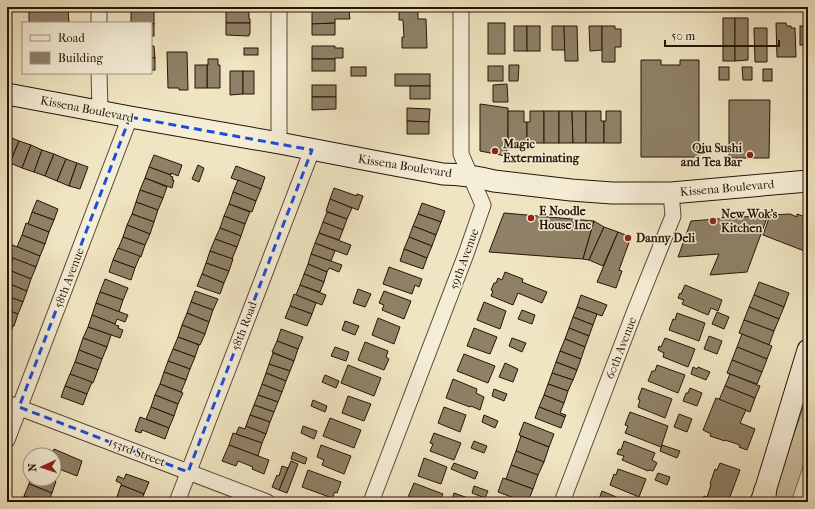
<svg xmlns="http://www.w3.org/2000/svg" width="815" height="509" viewBox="0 0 815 509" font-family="'IM FELL French Canon',serif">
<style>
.grass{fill:#cec1a2;stroke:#7a6a54}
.building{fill:#8f8167;stroke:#261405}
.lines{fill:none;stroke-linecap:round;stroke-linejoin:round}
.minor-casing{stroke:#584834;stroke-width:17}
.secondary-casing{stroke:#261405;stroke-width:23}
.motorway-casing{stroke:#261405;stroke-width:24}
.minor{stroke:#f5eed7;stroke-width:15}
.secondary{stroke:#f5eed7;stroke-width:21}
.motorway{stroke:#f0e5c2;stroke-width:22}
.marked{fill:none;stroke:#1d4ed8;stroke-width:3;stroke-dasharray:8 5;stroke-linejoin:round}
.poi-dot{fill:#8f2418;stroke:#f5eed7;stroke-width:1.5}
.labels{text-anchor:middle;stroke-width:3;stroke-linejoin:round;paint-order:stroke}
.street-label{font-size:12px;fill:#261405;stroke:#f5eed7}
.poi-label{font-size:12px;font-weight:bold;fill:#261405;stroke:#f5eed7;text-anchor:start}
</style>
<rect width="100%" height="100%" fill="#f0e5c2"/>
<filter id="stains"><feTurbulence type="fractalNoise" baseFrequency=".005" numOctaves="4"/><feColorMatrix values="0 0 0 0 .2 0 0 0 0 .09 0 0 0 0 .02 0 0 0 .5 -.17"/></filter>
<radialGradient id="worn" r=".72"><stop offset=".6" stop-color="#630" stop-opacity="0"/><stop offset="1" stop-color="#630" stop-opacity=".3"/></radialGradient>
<path class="grass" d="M808,391v61l-17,50h-19l3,-15 26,-73z"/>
<g class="building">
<path d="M399,7h19v12h8l1,29h-25v-11h2l-1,-17h-4z"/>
<rect x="7" y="11" width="2" height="32"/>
<path d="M29,11h39l1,12h-40z"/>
<path d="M131,11h23v13l-23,-1z"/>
<path d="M226,11h23v8h1v4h-24z"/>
<path d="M312,11h37l1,8h-15v4l-23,1z"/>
<rect x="723" y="18" width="12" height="43"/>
<path d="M735,18h13v42l-13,1z"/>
<path d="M226,23h24v11h-1v2l-23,-1z"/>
<path d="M335,23v12h-23v-11z"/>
<rect x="488" y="23" width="17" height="31"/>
<path d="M776,23h10l1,3h4v2h4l1,29h-19z"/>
<rect x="151" y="24" width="3" height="12"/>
<rect x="514" y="26" width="13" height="25"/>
<rect x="527" y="26" width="13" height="25"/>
<path d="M552,26h12l1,24h-13z"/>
<path d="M564,26h13l1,35h-13z"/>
<path d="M589,26h13v24l-12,1z"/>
<path d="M602,26h13v3h6v18h-6v15h-13z"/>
<rect x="800" y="26" width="8" height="19"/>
<path d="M754,28h13v34h-12z"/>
<path d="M151,46h3l1,12h-4z"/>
<path d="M312,46h23v2h8v10h-8v1h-23z"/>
<rect x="244" y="48" width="14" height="7"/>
<path d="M167,52h20l1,38h-9v-2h-11z"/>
<rect x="151" y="58" width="4" height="12"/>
<path d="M208,59h10v6h2v23h-13v-23h1z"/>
<rect x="312" y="59" width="23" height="12"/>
<path d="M641,60h20v5h19v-5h19v97h-58z"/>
<rect x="195" y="65" width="12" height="23"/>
<path d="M509,65h10l-1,16h-9z"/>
<rect x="488" y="66" width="15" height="15"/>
<rect x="351" y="67" width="15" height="9"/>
<rect x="719" y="67" width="10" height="13"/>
<path d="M742,67h10v13h-9z"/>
<rect x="763" y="69" width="9" height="12"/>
<path d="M230,71h13v23l-13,1z"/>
<rect x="243" y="71" width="11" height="23"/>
<rect x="804" y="73" width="4" height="29"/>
<rect x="395" y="74" width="35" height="12"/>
<path d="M507,84l1,18h-15v-17z"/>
<rect x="312" y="85" width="24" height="12"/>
<rect x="410" y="86" width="20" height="13"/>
<path d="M312,97h24v12l-24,1z"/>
<path d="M729,100h41l-1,58h-40z"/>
<path d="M480,104l28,4v35l-2,13 -26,-5z"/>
<path d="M407,108l23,1 -1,13 -22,-1z"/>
<path d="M508,111h16v11h3v21h-19z"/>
<path d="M530,111h14v32h-17v-21h3z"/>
<rect x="544" y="111" width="15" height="32"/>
<path d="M559,111h13l1,32h-14z"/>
<path d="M572,111h14v32h-13z"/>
<path d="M586,111h15v10h3v22h-18z"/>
<path d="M606,111h15v32h-17v-22h2z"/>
<path d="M407,121l22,1v12h-22z"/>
<path d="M7,136l12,5 -9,22 -3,-1z"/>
<path d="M19,141l12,4 -9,23 -12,-5z"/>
<path d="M31,145l11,5 -8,22 -12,-4z"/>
<path d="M42,150l12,4 -9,22 -11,-4z"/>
<path d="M54,154l12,5 -9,22 -12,-5z"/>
<path d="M154,155l28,10 -4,11 -7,-3v2l-22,-8z"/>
<path d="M66,159l11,4 -8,23 -12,-5z"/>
<path d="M77,163l11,4 -8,22 -11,-3z"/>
<path d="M198,165l6,3 -5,14 -7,-3z"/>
<path d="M236,166l29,11 -4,12 -30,-11z"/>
<path d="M149,167l22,8 -1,1 3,1 -1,3h2l-2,8 -27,-10z"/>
<path d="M145,178l22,9 -4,11 -23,-8z"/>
<path d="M238,180l23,9 -5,12 -23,-9z"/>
<path d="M334,188l23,8v-2l6,2 -5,14 -28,-11z"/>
<path d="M140,190l23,8 -5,12 -22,-8z"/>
<path d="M233,192l23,9 -4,11 -23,-8z"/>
<path d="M330,199l22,9 -5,11 -21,-8z"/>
<path d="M37,200l21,9 -4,11 -22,-8z"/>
<path d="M136,202l22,8 -4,12 -22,-8z"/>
<path d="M422,203l23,8 -4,11 -23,-8z"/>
<path d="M229,204l21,8 -5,12 -21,-8z"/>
<path d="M32,212l22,8 -5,12 -21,-8z"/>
<path d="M327,212l20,7 -4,11 -20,-8z"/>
<path d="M504,213l90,8 -11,38 -94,-7z"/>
<path d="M132,214l22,8 -4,12 -23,-9z"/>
<path d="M418,214l23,8 -5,13 -23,-9z"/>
<path d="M790,214l7,3v-3l11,4 -1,34 -44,-17 7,-20z"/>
<path d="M768,215l-21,57 -37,3 9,-21 -41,3 13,-36z"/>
<path d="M224,216l21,8 -4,12 -21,-8z"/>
<path d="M594,221l10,6 -15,33 -6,-1z"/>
<path d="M323,222l20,8 -4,10 -20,-7z"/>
<path d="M26,223l23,9 -4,12 -23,-9z"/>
<path d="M127,225l23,9 -5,11 -22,-8z"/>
<path d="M413,226l23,9 -4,11 -23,-9z"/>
<path d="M604,227l14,5 -15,34 -14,-6z"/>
<path d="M220,228l21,8 -4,11 -22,-8z"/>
<path d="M618,232l13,5 -12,33 3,1 -6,17 -19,-6z"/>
<path d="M319,233l32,12 -4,10 -32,-12z"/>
<path d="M22,235l23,9 -5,12 -23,-9z"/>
<path d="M123,237l22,8 -4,12 -23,-8z"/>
<path d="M409,237l23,9 -5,12 -23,-9z"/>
<path d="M215,239l22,8 -5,12 -22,-8z"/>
<path d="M315,243l20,8 -4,10 -20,-7z"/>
<path d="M10,244l30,12 -4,11 -29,-11v-3z"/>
<path d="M118,248l22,8 -5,12 -22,-8z"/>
<path d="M404,249l23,9 -4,11 -23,-8z"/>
<path d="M210,251l23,8 -4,12 -23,-8z"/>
<path d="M311,254l31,11 -3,7 -10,-4 -2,4 -19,-8z"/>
<path d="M13,258l23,9 -5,12 -22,-9z"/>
<path d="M113,260l22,8 -4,12 -22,-8z"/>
<path d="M206,263l23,8 -5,12 -22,-9z"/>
<path d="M308,264l19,8 -3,10 -20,-8z"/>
<path d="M389,267l33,12 -3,8 -4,-2 -3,9 -29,-10z"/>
<path d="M9,270l22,9 -4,12 -20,-8v-9z"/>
<path d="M505,272l18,7 -1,3 25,10 -5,11 -24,-10 -5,12 -22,-9 2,-5 -2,-1 3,-7h2l2,-5 4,2z"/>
<path d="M202,274l22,9 -4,11 -23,-8z"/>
<path d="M304,274l20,8 -4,10 -20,-7z"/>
<path d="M105,279l23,9 -5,12 -23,-8z"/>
<path d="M759,282l30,11 -5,14 -30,-12z"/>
<path d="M7,283l20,8 -4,11 -16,-6z"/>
<path d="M300,285l26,10 -4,10 -26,-10z"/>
<path d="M685,285l37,15 -4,11 -7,-3 -3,7 -26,-11 2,-4 -6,-2 2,-5 1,1z"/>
<path d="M358,289l13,5 -6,13 -12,-4z"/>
<path d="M195,291l23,8 -5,11 -22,-8z"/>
<path d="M384,291l27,10 -7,18 -22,-9 2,-5 -5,-2z"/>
<path d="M100,292l23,8 -4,12 -23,-9z"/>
<path d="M294,294l22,9 -4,11 -22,-8z"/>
<path d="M581,295l26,10 -5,11 -25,-9z"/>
<path d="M754,295l30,12 -5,12 -30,-12z"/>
<path d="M7,296l16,6 -5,12 -11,-4z"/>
<path d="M191,302l22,8 -4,12 -22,-9z"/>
<path d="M484,302l22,9 -6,18 -23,-9z"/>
<path d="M96,303l32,12 -3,7 -8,-3 -2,5 -23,-9z"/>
<path d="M290,306l22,8 -5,12 -22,-8z"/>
<path d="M577,307l20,7 -4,11 -20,-8z"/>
<path d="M749,307l30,12 -5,12 -30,-11z"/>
<path d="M7,310l11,4 -4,12 -7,-3z"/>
<path d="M522,310l13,5 -3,9 -14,-5z"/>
<path d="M717,312l12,5 -5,12 -12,-5z"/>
<path d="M187,313l22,9 -4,12 -23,-9z"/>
<path d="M677,313l28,10 -6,18 -30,-11 4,-11 2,1z"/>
<path d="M92,315l23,9v1l4,1 -1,2 5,2 -3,8 -32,-11z"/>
<path d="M573,317l20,8 -4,11 -20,-8z"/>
<path d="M378,318l22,9 -6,17 -22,-9z"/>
<path d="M744,320l30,11 -5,14 -30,-12z"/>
<path d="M345,321l14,5 -4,9 -13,-5z"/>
<path d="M7,323l6,3 -4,11h-2z"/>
<path d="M182,325l23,9 -5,11 -22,-8z"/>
<path d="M88,327l23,8 -4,12 -24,-9z"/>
<path d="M474,328l23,9 -7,17 -23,-8z"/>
<path d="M569,328l20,8 -4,11 -20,-8z"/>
<path d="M281,329l22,8 -5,12 -21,-8z"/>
<path d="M742,334l30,12 -5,13 -30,-12z"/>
<path d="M709,336l13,5 -5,13 -13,-5z"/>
<path d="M178,337l21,8 -4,12 -22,-8z"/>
<path d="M83,338l24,9 -5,12 -23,-9z"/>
<path d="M512,338l14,5 -4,9 -13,-6z"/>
<path d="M665,338l30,11 -7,18 -25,-10 1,-4 -6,-3 1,-4 2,1z"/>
<path d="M565,339l20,8 -4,12 -21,-8z"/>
<path d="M277,341l21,8 -4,12 -22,-9z"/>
<path d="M365,342l23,9 -2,6 3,2 -5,11 -26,-10z"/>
<path d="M335,347l14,5 -3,9 -15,-5z"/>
<path d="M737,347l30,12 -5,13 -30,-12z"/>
<path d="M173,349l22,8 -5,12 -22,-8z"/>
<path d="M79,350l23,9 -4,11 -23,-8z"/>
<path d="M560,351l21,8 -4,11 -21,-8z"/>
<path d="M273,353l21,8 -4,10 -21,-7z"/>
<path d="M464,354l31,12 -7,17 -31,-12z"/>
<path d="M732,360l30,12 -5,12 -30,-11z"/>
<path d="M168,361l22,8 -4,11 -22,-8z"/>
<path d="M75,362l23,8 -5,13 -23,-9z"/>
<path d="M556,362l21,8 -4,10 -21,-7z"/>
<path d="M505,363l13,6 -5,13 -14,-5z"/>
<path d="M269,364l21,7 -4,10 -20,-8z"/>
<path d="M348,365l33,13 -7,18 -33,-13z"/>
<path d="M657,365l28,10 -7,18 -30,-12 4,-10h3z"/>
<path d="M693,367l4,2 1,-2 12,5 -4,8 -15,-6z"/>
<path d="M164,372l22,8 -5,12 -21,-8z"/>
<path d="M266,373l20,8 -4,11 -20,-8z"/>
<path d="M552,373l21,7 -5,11 -20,-7z"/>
<path d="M70,374l22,8 -5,12 -22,-8z"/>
<path d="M730,374l30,12 -5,12 -30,-12z"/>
<path d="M325,375l14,6 -3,7 -14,-6z"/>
<path d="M453,379l24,10 -1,4 8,4 -4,13 -9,-4 -1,1 -24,-9z"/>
<path d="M160,384l23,9 -5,11 -23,-9z"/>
<path d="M262,384l20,8 -4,10 -20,-7z"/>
<path d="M548,384l20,7 -4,12 -20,-8z"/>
<path d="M65,386l22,8 -4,11 -22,-8z"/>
<path d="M725,386l30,12 -5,14 -31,-12z"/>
<path d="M642,388l30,11 -7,19 -27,-11 2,-7 -2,-1z"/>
<path d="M690,388l12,5 -5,13 -14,-5 3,-8h2z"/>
<path d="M494,389l13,5 -3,7 -12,-5z"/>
<path d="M155,395l23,9 -4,12 -23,-9z"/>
<path d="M258,395l20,7 -4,10 -20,-7z"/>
<path d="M544,395l20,8 -4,10 6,2 -1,2 -26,-10z"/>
<path d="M348,396l23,8 -7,17 -22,-8z"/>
<path d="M716,398l30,12 -6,13 15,6 -8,21 -8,-3 1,-2 -15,-5v1l-15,-5 1,-2 -8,-4z"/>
<path d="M313,400l14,6 -2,6 -14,-6z"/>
<path d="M254,405l20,7 -4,10 -20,-7z"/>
<path d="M151,407l23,9 -5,12 -23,-9z"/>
<path d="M444,407l22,8 -6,17 -22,-9z"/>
<path d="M539,407l26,10 -4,11 -26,-10z"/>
<path d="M630,412l38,14 -7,21 -36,-14 3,-7 -3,-1z"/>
<path d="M679,414l13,5 -5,13 -13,-5z"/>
<path d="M250,415l20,7 -4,12 -20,-8z"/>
<path d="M484,415l14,6 -3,7 -13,-6z"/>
<path d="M140,417l29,11 -4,11 -23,-9 -1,3 -6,-2z"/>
<path d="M330,418l31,12 -7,18 -31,-12z"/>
<path d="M524,422l30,12 -5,13 -30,-12z"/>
<path d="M246,426l20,8 -4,9 -26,-9 3,-7 6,2z"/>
<path d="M303,426l14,5 -3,8 -13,-6z"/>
<path d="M233,433l29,10 -4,13 -29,-11z"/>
<path d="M434,433l27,10 -7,17 -24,-9 3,-7 -3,-1z"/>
<path d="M521,436l28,11 -5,15 -28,-11z"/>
<path d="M474,441l13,5 -3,7 -13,-5z"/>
<path d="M624,441l31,12 -3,7 5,3 -4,8 -4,-1 -1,1 -26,-11 2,-4 -7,-2 2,-5 2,1z"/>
<path d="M229,445l40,15 -5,14 -12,-5 1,-2 -15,-6 -2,5 -14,-5z"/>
<path d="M321,445l30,11 -7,18 -22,-9 2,-5 -7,-3z"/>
<path d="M662,445l18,6 -3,7 -17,-7z"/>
<path d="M42,449l11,4 1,-4 28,12 -5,15 -23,-9v-12h-14z"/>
<path d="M516,451l28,11 -6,13 -27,-10z"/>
<path d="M293,452l14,6 -2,6 -14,-5z"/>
<path d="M424,458l23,9 -6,17 -23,-8z"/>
<path d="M291,461l7,3 -11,29 -8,-3z"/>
<path d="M454,463l24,9 -3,7 -24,-10z"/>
<path d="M720,463l20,7 -12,32h-9l-12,-5 4,-12 -1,-1 5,-15 2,1z"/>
<path d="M511,465l27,10 -5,14 -27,-10z"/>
<path d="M282,466l6,2 -9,22 -7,-3 5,-12 2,1z"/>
<path d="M54,467l5,2 -4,11 -4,-1h3z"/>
<path d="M618,469l28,10 -7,18 -29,-12 4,-11 2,1z"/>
<path d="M308,470l33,12 -4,11 -2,-1 -3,6 -30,-11z"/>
<path d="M658,473l12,4 -3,8 -12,-5z"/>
<path d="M126,474l23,8 -5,12 -23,-9 1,-1 -6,-3 2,-5 6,3z"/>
<path d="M503,478l30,11 -5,13h-3l-27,-10z"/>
<path d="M30,479h21l5,2 -4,12 -23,-9z"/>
<path d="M414,483l29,11 -4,8h-33z"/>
<path d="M29,484l23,9 -4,9h-7l-17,-6z"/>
<path d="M121,485l23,9 -3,8h-11l-13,-5z"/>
<path d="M474,486l14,5 -3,7 -13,-5z"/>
<path d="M602,491l26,11h-35l1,-5 5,2z"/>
<path d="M454,493l14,5 -1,4h-11l-4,-2z"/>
<path d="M24,496l17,6h-19z"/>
<path d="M704,496l3,1 12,5h-18z"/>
<path d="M117,497l13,5h-15z"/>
<path d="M648,498l11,4h-12z"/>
</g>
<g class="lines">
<defs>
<g id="minor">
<path d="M99,7v16"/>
<path d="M99,73l1,37"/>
<path d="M279,143v-136"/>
<path d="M7,403l260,99"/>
<path d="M7,440l123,-323"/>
<path d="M177,502l135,-352"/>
<path d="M371,502l95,-248 17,-49 -22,-51v-147"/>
<path d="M562,502l72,-189 39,-97 -2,-23"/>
</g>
<g id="secondary">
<path d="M7,94l123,23 149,26 110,21 54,10c17,0 35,3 51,7l77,9 41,3h59l137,-12"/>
<path d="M761,502l4,-11 43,-141"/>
</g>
<path id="motorway" d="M764,502l1,-11"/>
</defs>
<use href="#minor" class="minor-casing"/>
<use href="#secondary" class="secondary-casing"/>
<use href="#motorway" class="motorway-casing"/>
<use href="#minor" class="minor"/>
<use href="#secondary" class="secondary"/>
<use href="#motorway" class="motorway"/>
</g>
<path class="marked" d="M130,117l182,33 -124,322 -169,-65z"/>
<g class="poi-dot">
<circle cx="495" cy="151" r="4"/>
<circle cx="750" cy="155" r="4"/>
<circle cx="531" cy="218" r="4"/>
<circle cx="713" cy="221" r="4"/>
<circle cx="628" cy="238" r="4"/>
</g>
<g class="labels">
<g class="street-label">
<text transform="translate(87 109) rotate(11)" y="4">Kissena Boulevard</text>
<text transform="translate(405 166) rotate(9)" y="4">Kissena Boulevard</text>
<text transform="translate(727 188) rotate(-5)" y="4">Kissena Boulevard</text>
<text transform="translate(464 259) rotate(-70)" y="4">59th Avenue</text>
<text transform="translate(69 278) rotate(-69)" y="4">58th Avenue</text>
<text transform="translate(244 326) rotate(-69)" y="4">58th Road</text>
<text transform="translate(621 348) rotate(-69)" y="4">60th Avenue</text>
<text transform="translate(137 452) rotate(21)" y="4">153rd Street</text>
</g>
<g class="poi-label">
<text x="503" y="148">Magic<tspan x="503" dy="14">Exterminating</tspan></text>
<text x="742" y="152" text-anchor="end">Qiu Sushi<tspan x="742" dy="14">and Tea Bar</tspan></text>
<text x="539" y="215">E Noodle<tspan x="539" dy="14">House Inc</tspan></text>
<text x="721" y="218">New Wok's<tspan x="721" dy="14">Kitchen</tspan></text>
<text x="636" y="242">Danny Deli</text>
</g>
</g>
<rect width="815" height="509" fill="none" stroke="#f0e5c2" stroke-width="24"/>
<rect x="8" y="8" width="799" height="493" fill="none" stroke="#261405" stroke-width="2"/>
<rect x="12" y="12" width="791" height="485" fill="none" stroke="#261405"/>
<rect x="22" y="22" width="130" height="52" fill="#f5eed7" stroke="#a29783"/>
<rect x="30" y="35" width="20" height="6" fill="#f5eed7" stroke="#a29783"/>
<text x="58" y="42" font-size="12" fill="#261405">Road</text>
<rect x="30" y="52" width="20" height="12" fill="#8f8167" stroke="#a29783"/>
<text x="58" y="62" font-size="12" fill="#261405">Building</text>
<g transform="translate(42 467) rotate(267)"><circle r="19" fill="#f5eed7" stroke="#a29783"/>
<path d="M0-3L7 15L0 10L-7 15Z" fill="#8f2418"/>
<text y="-6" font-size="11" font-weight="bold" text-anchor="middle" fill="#261405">N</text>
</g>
<path d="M665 40v6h114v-6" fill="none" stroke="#261405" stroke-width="2"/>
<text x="671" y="40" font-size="12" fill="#261405" stroke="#f5eed7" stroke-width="3" paint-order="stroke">50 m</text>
<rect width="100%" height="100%" filter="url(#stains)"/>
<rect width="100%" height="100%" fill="url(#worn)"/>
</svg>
